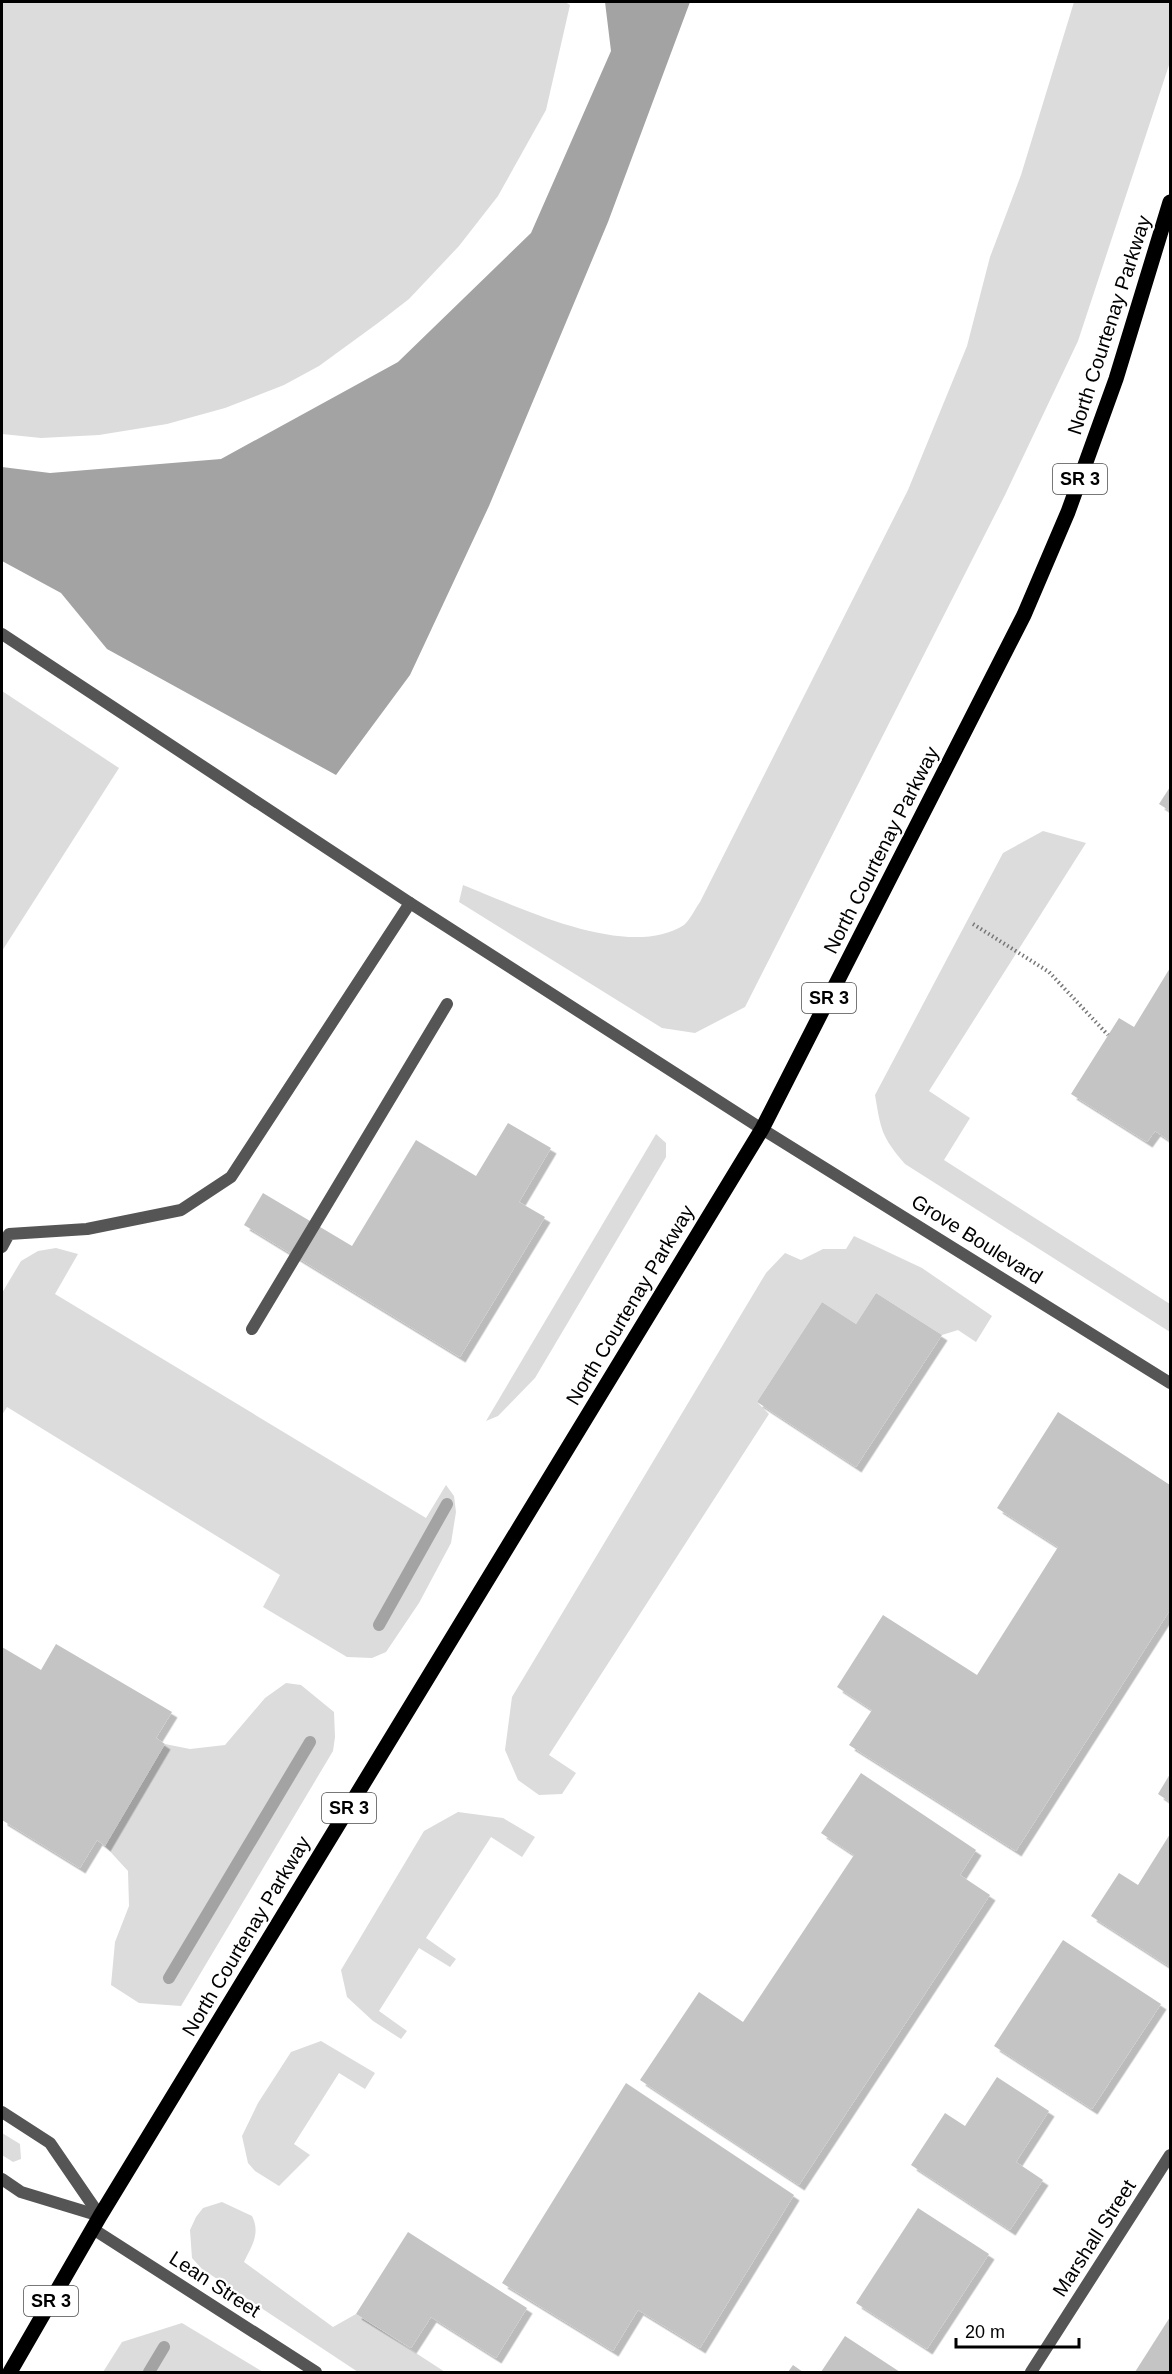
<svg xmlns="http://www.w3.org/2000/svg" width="1172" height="2374" viewBox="0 0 1172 2374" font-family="Arial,sans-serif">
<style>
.green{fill:#dcdcdc}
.water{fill:#a3a3a3}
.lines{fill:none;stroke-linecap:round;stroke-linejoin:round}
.stream{stroke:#a3a3a3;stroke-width:12}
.building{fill:#c4c4c4;filter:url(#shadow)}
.path{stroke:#777;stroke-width:4;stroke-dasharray:1.5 3;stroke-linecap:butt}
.lane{stroke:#555;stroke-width:12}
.street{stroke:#555;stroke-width:12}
.primary{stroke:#000;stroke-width:15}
.labels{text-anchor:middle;stroke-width:4.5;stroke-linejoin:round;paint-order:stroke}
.shield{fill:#fff;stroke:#4c4c4c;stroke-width:1.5}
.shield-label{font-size:18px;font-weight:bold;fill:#000}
.street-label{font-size:20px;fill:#000;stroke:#fff}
</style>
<defs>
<filter id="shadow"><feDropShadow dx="5.5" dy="5.5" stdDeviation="0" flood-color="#0004"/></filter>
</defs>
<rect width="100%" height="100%" fill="#fff"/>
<g class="green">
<path d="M2,2h563l5,3 -24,105 -48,86 -39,50 -50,53 -31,24 -59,43 -35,19 -59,23 -58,16 -68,11 -58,3 -39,-4z"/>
<path d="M1074,2h96v60l-92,279 -73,154 -260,512 -50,26 -33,-5 -203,-126 4,-17c56,22 165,76 221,40 6,-5 11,-16 16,-23l208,-412 59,-144 23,-89 31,-82z"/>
<path d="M2,691l117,77 -117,183z"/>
<path d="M1043,831l43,12 -157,248 41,27 -26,42 226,144v28l-265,-168c-24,-28 -24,-34 -30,-69l128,-242z"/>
<path d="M656,1134l10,9v14l-131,221 -37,38 -12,5z"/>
<path d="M854,1236l68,32 70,48 -16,26 -18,-12 -16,5 -66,-42 -20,31 -34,-22 -65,100 12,12 -220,341 27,18 -14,21 -23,1 -21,-15 -13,-30 7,-53 254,-424 19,-20 16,7 22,-11h23z"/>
<path d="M56,1248l22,6 -23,40 371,224 20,-33 8,11 2,16 -5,31 -32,60 -33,49 -14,6 -25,-1 -84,-50 17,-32 -273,-168 -5,8v-122l19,-32 17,-10z"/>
<path d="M286,1683l15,2 33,27 1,25 -2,14 -152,255 -42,-3 -28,-18 4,-43 14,-36 -1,-35 -23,-25 60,-102 25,5 35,-4 40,-47z"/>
<path d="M458,1812l45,6 32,19 -13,20 -31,-20 -65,101 30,21 -6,8 -31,-19 -40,63 28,20 -6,8 -28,-18 -26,-24 -6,-27 83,-139z"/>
<path d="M321,2041l54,32 -10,16 -26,-16 -45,71 16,11 -31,31 -24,-15 -7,-8 -6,-27 16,-33 33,-51z"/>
<path d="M2,2133l18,11 1,15 -8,3 -11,-7z"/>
<path d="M222,2202l30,14c9,18 -1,31 -8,46l89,65 23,-13 89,58h-87l-156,-103 -10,-11 -2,-28 6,-13 7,-9z"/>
<path d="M182,2323l81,49h-160l19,-30z"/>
</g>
<path class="water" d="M605,2h85l-82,220 -119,284 -79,169 -74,100 -229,-126 -46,-56 -59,-32v-94l48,6 171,-14 177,-97 133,-129 80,-182z"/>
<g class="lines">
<g class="stream">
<path d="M379,1625l68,-121"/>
<path d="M169,1978l141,-236"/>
<path d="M149,2372l15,-25"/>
</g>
</g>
<g class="building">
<path d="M1170,787v24l-11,-7z"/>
<path d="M1170,968v173l-15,-10 -8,11 -76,-48 48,-76 15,9z"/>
<path d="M508,1123l43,25 -32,54 26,15 -85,140 -216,-132 19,-32 89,53 64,-106 60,36z"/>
<path d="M876,1293l66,42 -86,132 -99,-65 65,-100 34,22z"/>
<path d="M1058,1412l112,73v125l-154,241 -167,-106 23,-35 -35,-23 46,-72 94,60 81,-128 -61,-39z"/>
<path d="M56,1644l116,68 -16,26 9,6 -60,102 -8,-6 -17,28 -78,-48v-173l39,23z"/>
<path d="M861,1773l115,77 -16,25 30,20 -191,290 -159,-105 59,-88 44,30 111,-167 -33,-22z"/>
<path d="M1170,1774v28l-12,-8z"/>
<path d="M1170,1834v133l-79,-51 28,-43 19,12z"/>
<path d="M1063,1940l98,64 -69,105 -98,-63z"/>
<path d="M997,2077l52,34 -33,51 27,18 -33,50 -99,-65 34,-52 20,13z"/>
<path d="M626,2083l168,112 -94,153 -62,-38 -25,41 -111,-68z"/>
<path d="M918,2208l71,46 -62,95 -71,-46z"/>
<path d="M408,2232l119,76 -31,50 -65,-41 -20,31 -55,-34z"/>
<path d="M1170,2317v55h-35z"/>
<path d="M845,2336l55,36h-79z"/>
<path d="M793,2365l10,7h-15z"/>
</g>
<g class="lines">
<path class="path" d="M973,924l76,48 59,63"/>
<g class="lane">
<path d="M2,634l408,269 352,226"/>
<path d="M2,1247l7,-13 78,-5 94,-19 50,-33 179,-274"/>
<path d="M252,1329l195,-325"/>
</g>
<g class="street">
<path d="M762,1129l408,254"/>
<path d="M2,2112l48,31 50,73"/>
<path d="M2,2179l19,13 79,24"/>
<path d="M93,2229l223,143"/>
<path d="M1031,2372l139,-217"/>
</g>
<path class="primary" d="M10,2372l90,-156 662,-1087 262,-514 44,-103 48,-133 54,-177"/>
</g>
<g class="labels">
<g class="shield">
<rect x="1053" y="464" width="54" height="30" rx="4.5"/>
<rect x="802" y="983" width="54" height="30" rx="4.5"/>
<rect x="322" y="1793" width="54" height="30" rx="4.5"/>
<rect x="24" y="2286" width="54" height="30" rx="4.5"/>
</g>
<g class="shield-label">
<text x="1080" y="485">SR 3</text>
<text x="829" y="1004">SR 3</text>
<text x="349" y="1814">SR 3</text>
<text x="51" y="2307">SR 3</text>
</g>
<g class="street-label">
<text transform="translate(1109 325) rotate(-72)" y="7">North Courtenay Parkway</text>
<text transform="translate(881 850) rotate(-63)" y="7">North Courtenay Parkway</text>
<text transform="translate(977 1239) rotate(32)" y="7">Grove Boulevard</text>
<text transform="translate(630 1305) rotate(-59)" y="7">North Courtenay Parkway</text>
<text transform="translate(246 1936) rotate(-59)" y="7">North Courtenay Parkway</text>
<text transform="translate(1094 2238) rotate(-57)" y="7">Marshall Street</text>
<text transform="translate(215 2284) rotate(33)" y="7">Lean Street</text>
</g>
</g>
<rect width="1172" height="2374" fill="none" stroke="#000000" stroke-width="6"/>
<path d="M956 2338v9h123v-9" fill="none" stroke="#000000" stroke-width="3"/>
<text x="965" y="2338" font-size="18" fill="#000000" stroke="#ffffff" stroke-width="4.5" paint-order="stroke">20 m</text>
</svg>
